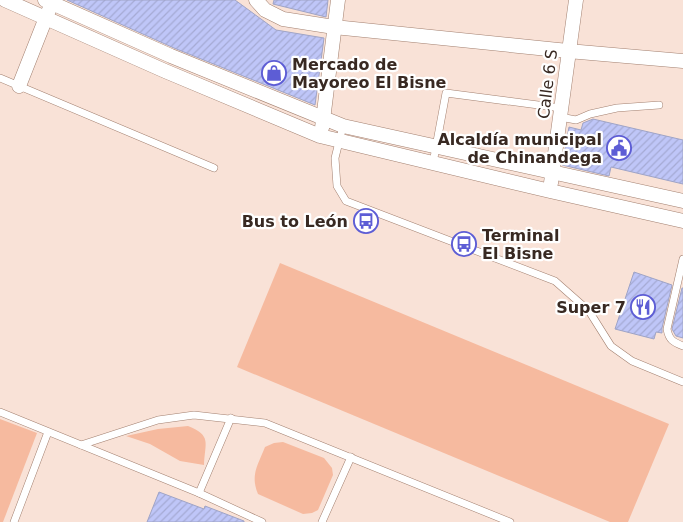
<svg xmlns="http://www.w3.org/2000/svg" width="683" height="522" viewBox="0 0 683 522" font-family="'DejaVu Sans',sans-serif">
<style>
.grass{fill:#f6ba9f}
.building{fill:url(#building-hatch);stroke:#9fa4c6}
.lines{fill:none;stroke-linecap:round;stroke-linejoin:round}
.service-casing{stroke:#a38070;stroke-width:8}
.minor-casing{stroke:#a38070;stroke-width:15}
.service{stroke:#fff;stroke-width:7}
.minor{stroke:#fff;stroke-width:14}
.labels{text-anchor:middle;stroke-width:4.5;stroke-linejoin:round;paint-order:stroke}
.poi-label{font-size:16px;font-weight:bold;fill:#382922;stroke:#fff;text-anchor:end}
.street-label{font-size:16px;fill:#382922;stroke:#fff}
</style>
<defs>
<pattern id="building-hatch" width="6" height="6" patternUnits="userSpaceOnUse" patternTransform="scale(1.25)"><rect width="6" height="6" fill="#bfc6f8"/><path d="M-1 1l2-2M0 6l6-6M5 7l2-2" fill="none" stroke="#a5aad4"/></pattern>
</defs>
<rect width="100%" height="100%" fill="#f9e2d7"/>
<g class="grass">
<path d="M280,263l389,161 -41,98h-18l-373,-155z"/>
<path d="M0,419l37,14 -34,89h-3z"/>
<path d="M188,426c24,10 17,16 16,39l-24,-4 -30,-17 -24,-8 32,-7z"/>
<path d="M283,442l41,16 8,10 1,7 -15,35 -6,3 -9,1 -45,-20c-8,-19 0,-29 7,-47l9,-4z"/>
</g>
<g class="building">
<path d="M67,0h168l41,30 48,8 -9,67 -141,-57z"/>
<path d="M274,0h54l-2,17 -53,-13z"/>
<path d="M593,119l90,21v44l-72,-17 -2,9 -47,-11 7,-38 12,3 2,-7z"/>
<path d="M634,272l38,13 -10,43v5l-6,-1 -2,7 -39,-10z"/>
<path d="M682,288h1v50l-7,-2 -4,-7z"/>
<path d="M159,492l45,17 1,-3 39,15v1h-97z"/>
</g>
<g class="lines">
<defs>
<g id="service">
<path d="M0,78l214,90"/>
<path d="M560,117l16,3 14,-6 27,-6 42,-3"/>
<path d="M343,126l-8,32 2,28 9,15 209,80 34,30 22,35 21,15 51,21"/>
<path d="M433,163l13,-70 115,15"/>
<path d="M683,259l-16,70c2,11 6,13 16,17"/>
<path d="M0,412l199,81 63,29"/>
<path d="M81,445l77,-25 36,-5 71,8 245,99"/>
<path d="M199,493l32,-75"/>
<path d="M14,522l34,-90"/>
<path d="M322,522l29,-65"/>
</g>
<g id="minor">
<path d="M5,0l160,71 155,65 230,55 133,30"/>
<path d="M45,0l126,56 172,70 340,75"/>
<path d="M256,0l9,10 18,9 51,8 234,24 115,10"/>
<path d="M19,86l30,-76"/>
<path d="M322,128l16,-128"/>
<path d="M551,183l25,-183"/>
</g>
</defs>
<use href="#service" class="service-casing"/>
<use href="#minor" class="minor-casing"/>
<use href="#service" class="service"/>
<use href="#minor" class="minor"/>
</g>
<defs>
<symbol id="shop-ring" viewBox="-11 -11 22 22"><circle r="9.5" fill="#fff" stroke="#5d5dd5" stroke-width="1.5"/><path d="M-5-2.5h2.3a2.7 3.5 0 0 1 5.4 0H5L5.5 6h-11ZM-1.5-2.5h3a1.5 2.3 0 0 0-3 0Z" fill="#5d5dd5"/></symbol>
<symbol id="civic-ring" viewBox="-11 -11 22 22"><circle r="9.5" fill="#fff" stroke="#5d5dd5" stroke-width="1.5"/><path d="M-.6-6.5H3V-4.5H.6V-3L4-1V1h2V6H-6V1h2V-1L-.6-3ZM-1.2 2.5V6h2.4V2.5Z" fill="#5d5dd5"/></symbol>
<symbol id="bus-ring" viewBox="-11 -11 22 22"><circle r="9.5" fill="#fff" stroke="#5d5dd5" stroke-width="1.5"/><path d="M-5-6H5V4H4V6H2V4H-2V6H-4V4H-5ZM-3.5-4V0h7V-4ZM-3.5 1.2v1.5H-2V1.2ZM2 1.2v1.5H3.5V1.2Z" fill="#5d5dd5"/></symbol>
<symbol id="restaurant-ring" viewBox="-11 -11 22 22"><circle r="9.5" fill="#fff" stroke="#5d5dd5" stroke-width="1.5"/><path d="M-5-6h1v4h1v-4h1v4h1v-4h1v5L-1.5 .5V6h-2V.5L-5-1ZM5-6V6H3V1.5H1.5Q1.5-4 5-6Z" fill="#5d5dd5"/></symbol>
</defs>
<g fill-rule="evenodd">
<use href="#shop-ring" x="260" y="59" width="28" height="28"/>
<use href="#civic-ring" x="605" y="134" width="28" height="28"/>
<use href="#bus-ring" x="352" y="207" width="28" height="28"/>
<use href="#bus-ring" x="450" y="230" width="28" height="28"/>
<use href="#restaurant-ring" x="629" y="293" width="28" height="28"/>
</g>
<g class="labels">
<g class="poi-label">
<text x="292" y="70" text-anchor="start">Mercado de<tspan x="292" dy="18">Mayoreo El Bisne</tspan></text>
<text x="602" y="145">Alcaldía municipal<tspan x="602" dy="18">de Chinandega</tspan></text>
<text x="348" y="227">Bus to León</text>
<text x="482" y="241" text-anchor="start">Terminal<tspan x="482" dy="18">El Bisne</tspan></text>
<text x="626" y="313">Super 7</text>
</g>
<g class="street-label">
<text transform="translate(547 84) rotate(-83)" y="6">Calle 6 S</text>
</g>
</g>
</svg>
